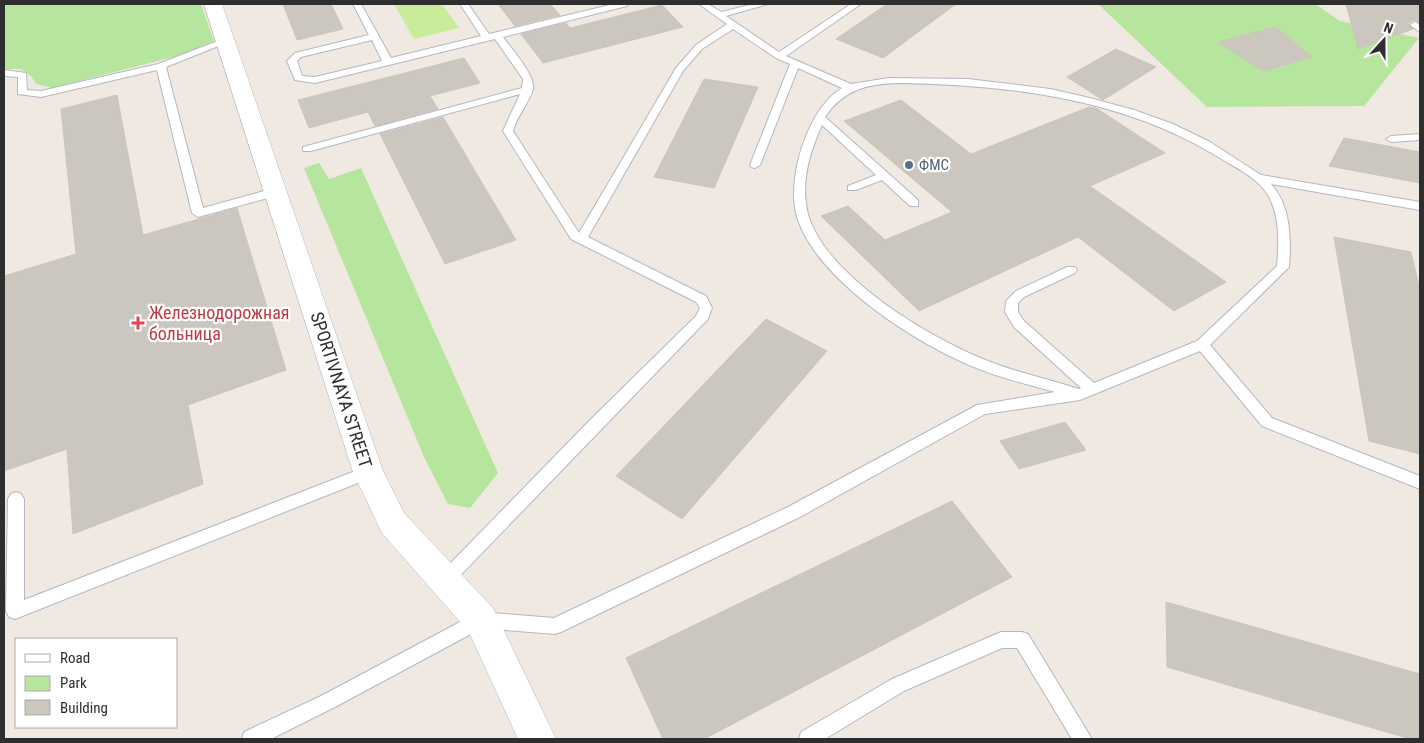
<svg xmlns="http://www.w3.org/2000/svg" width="1424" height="743" viewBox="0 0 1424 743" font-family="'Roboto Condensed',sans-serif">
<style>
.green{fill:#b6e59e}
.pitch{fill:#c9ec9a}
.building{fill:#cbc7bf;stroke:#cbc5ba}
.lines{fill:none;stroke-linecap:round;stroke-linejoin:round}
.service-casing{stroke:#b4b7c1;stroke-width:2}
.minor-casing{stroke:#b4b7c1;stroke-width:1}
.service{fill:#fff;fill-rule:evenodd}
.minor{fill:#fff;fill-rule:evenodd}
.service-dot{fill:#5c6f8a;stroke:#fff;stroke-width:2}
.health-dot{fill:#e0444e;stroke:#fff;stroke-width:2}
.labels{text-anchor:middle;stroke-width:4.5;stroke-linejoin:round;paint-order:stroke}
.far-service-label{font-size:15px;fill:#4e5e75;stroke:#fff;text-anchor:start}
.health-label{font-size:18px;fill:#be3a42;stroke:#fff;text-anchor:start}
.street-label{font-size:18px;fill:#2e2e2e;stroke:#fff}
</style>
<rect width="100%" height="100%" fill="#efe9e1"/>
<g class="green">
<path d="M4,4h197l13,37 -33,14 -129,33 -16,-4c-8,-15 -17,-17 -32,-14z"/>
<path d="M1098,4h217l25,17 79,17 -55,68 -157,1z"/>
<path d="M319,163l10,16 32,-11 137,305 -28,35 -22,-4 -24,-47 -120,-289z"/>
</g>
<path class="pitch" d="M394,4h48l17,24 -45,11z"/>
<g class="building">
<path d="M283,4h48l12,25 -46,11z"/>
<path d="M498,4h52l10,11 -45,11z"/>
<path d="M887,4h69l-73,54 -47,-19z"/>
<path d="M1346,4h74v19l-6,-3 -6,4 5,5 -55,20z"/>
<path d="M662,5l21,22 -140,36 -22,-29 45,-11 4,5z"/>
<path d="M1276,27l36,30 -49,14 -45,-29z"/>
<path d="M1116,49l40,18 -53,33 -36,-23z"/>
<path d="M464,58l16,25 -50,13 8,13 -63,17 -7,-14 -59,16 -11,-28z"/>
<path d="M704,79l54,8 -44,101 -60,-11z"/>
<path d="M117,95l26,140 94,-27 49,162 -98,35 15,79 -130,50 -6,-85 -63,22v-195l72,-22 -15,-145z"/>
<path d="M901,100l70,54 118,-47 7,1 69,45 -75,33 136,96 -52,29 -96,-74 -159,74 -98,-95 27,-10 37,34 67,-28 -108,-91z"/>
<path d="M443,117l73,123 -71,24 -65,-130z"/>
<path d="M1344,138l76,14v31l-91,-17z"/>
<path d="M1334,237l77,15 9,38v164l-51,-13z"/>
<path d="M766,319l61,32 -145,168 -66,-43z"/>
<path d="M1065,422l21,28 -67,19 -19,-28z"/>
<path d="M952,501l60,76 -308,162h-41l-37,-81z"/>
<path d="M1166,602l254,72v65h-10l-243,-72z"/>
</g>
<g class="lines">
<defs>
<g id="service">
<path d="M353,4h8l30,54 90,-22 -21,-32h8l21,30 125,-30h14l-1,2 -124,31c8,11 33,39 30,52 -4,14 -16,27 -20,42l66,102 97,-165 20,-23 31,-21 -28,-20h9l13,8 33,-8h14l-42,12 53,36 72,-48h10l-75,52 65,28 38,-6 79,1 82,10 40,9 44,12 39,14 37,18 51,33 159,27v8l-149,-26c20,22 20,54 18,83l-79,78 62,73 148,58v13l-158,-63 -62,-75 -120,49 -95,14 -185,103 -239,115 -6,2 -73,-6 -147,79 -64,32h-29l2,-7 79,-37 152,-81 6,-2 73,6 234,-111 189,-102 78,-13c-25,-7 -51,-13 -76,-23 -60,-23 -162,-88 -182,-152 -5,-18 -3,-38 1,-56 7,-27 20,-58 44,-73l-44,-20 -38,97 -5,3 -4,-1 -1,-2 40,-101 -14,-6 -43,-29 -31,20 -19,22 -95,166 118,59 6,12 -4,11 -257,266 -6,3 -6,-3 -2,-5 2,-5 152,-156 105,-103 4,-8 -4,-6 -125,-63 -68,-108 17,-37 -209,57h-8v-4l219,-59 1,-9 -28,-40 -180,44 -20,-3 -8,-19 8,-8 74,-18zM372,40l10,21 -67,16 -13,-1 -5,-15 4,-4zM899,83c111,2 224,15 321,75 16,10 38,20 48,37 12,21 11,48 9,71l-80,75 -103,42 -70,-62 -6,-9v-9l6,-6 51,-24 2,-3 -2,-3h-8l-51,24 -10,10 -1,11 9,15 67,61 -2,1c-30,-10 -61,-16 -91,-28 -57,-22 -167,-87 -181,-151 -6,-29 3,-59 15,-85l54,50 -28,11v4h8l26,-10 28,26h8v-6l-93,-83c19,-28 42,-33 74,-34z"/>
<path d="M1415,22l5,3v7l-10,-7z"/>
<path d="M223,39l8,2 -65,26 37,141 72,-20 6,4 -2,3 -81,22 -6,-4 -35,-143 -116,27 -23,-3v-17l-14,-1v-6l22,3 1,17 14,1 117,-27z"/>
<path d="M1420,134v6l-29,2 -5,-3 5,-3z"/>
<path d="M368,466l5,1 3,5 -3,5 -358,142 -6,-2 -3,-6 2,-112 3,-5 5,-2 5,2 3,5v101z"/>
<path d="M1001,632h21l6,2 64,105h-20l-55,-91h-15l-98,43 -79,48h-26l2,-7 91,-53z"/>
</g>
<path id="minor" d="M204,4h18l161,467 21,42 89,95 63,131h-38l-49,-107 -87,-99 -29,-61z"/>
</defs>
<use href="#service" class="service-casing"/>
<use href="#minor" class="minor-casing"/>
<use href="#service" class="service"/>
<use href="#minor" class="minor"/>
</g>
<circle class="service-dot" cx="909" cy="165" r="5"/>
<path class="health-dot" d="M135.5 315.5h5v5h5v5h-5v5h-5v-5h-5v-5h5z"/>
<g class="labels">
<g class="far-service-label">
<text x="919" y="170">ФМС</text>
</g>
<g class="health-label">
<text x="149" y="319">Железнодорожная<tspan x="149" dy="21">больница</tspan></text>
</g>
<g class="street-label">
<text transform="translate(341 390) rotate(72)" y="6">SPORTIVNAYA STREET</text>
</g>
</g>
<rect width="1424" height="743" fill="none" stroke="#2e2e2e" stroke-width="10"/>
<rect x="15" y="638" width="162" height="90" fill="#ffffff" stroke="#ababab"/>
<rect x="25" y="654" width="25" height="8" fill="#ffffff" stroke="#ababab"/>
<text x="60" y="663" font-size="15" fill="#2e2e2e">Road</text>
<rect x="25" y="676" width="25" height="15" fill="#b6e59e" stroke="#ababab"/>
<text x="60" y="688" font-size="15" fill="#2e2e2e">Park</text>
<rect x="25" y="700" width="25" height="15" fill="#cbc7bf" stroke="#ababab"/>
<text x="60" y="713" font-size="15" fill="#2e2e2e">Building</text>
<g transform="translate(1384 40) rotate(21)" stroke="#ffffff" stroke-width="4" paint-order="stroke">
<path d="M0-4L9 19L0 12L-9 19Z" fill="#2e2e2e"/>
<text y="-8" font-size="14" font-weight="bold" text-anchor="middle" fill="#2e2e2e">N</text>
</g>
</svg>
